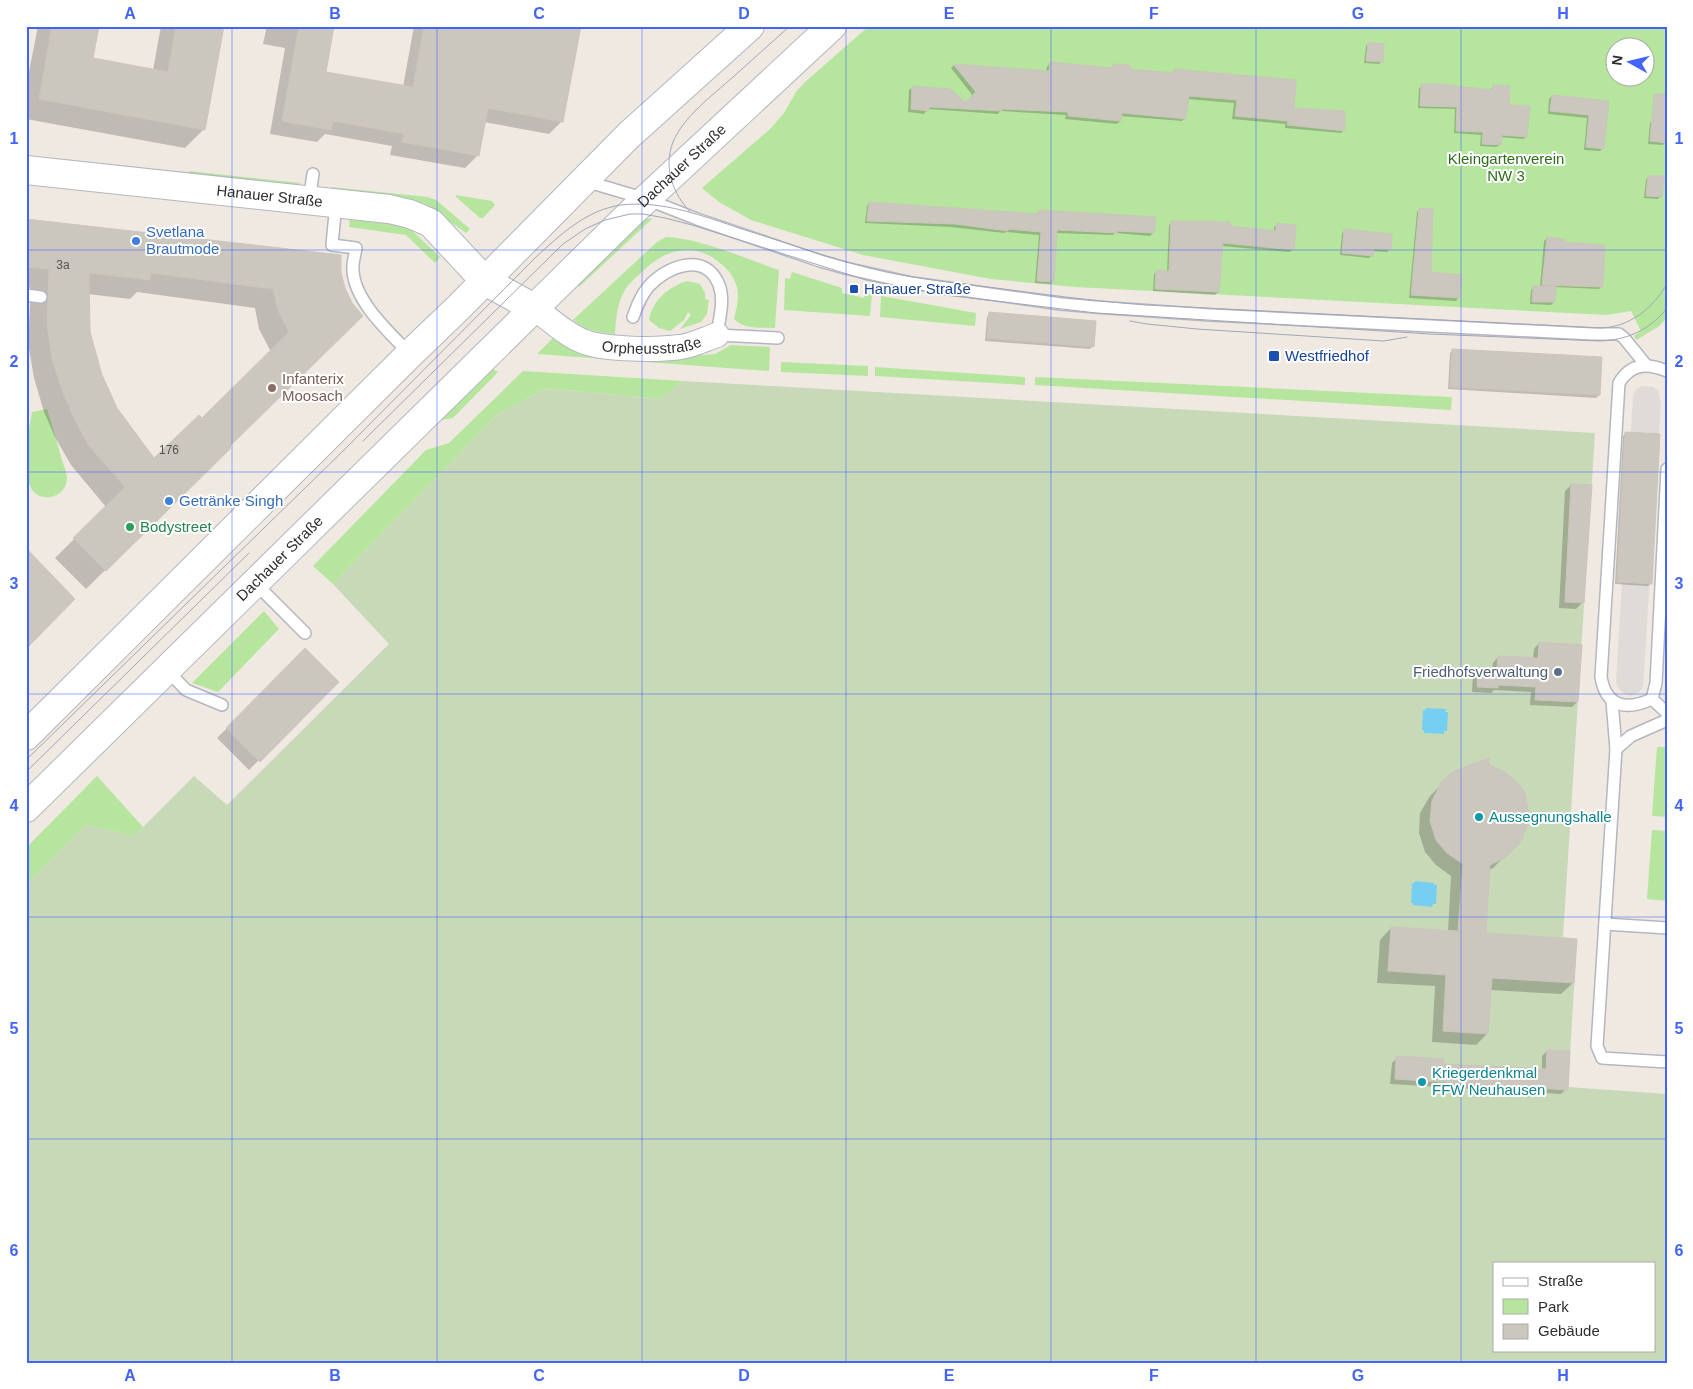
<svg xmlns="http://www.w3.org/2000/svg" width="1693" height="1389" viewBox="0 0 1693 1389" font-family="Arial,sans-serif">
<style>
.green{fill:#b6e59e;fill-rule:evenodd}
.cemetery{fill:#c8d9b8;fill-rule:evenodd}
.plaza{fill:#dfdcd8}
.water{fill:#75cff0}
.shadow{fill:#0003;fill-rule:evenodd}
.building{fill:#cbc7bf;stroke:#cbc5ba;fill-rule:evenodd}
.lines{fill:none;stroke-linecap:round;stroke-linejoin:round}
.lane-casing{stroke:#b4b7c1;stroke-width:14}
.street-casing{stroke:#b4b7c1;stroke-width:26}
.secondary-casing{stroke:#b4b7c1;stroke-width:30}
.lane{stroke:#fff;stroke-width:11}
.street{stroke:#fff;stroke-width:24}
.secondary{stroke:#fff;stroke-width:28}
.tram{stroke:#a3a6b8;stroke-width:1}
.grid{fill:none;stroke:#4264fb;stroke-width:1;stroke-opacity:0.55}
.shop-dot{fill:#3f7fe0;stroke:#fff;stroke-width:2}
.transit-dot{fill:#1a4fb4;stroke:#fff;stroke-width:2}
.education-dot{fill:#8d6e63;stroke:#fff;stroke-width:2}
.leisure-dot{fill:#2e9e5b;stroke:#fff;stroke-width:2}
.service-dot{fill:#5c6f8a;stroke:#fff;stroke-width:2}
.culture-dot{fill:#0f9aa8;stroke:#fff;stroke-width:2}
.labels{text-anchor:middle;stroke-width:4;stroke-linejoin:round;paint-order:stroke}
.number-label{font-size:12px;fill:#555452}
.park-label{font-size:15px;fill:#2c6e1b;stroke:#fff}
.street-label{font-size:15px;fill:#2e2e2e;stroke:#fff}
.shop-label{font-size:15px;fill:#366cbe;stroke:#fff;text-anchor:start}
.transit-label{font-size:15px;fill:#164399;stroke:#fff;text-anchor:start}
.education-label{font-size:15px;fill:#785e54;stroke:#fff;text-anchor:start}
.leisure-label{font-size:15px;fill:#27864d;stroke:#fff;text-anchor:start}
.service-label{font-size:15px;fill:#4e5e75;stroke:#fff;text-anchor:end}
.culture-label{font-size:15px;fill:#0d838f;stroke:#fff;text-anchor:start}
.neatline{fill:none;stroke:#4264fb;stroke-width:2}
.grid-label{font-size:16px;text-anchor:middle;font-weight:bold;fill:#4264fb}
</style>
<rect width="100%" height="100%" fill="#efe9e1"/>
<g class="green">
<path d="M869,26h798v292l-9,9 -22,13 -2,-4 7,-5 -10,-20 -24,4 -532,-28 -84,-8 -128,-24 -112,-35 -32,-18 -17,-14 68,-59 14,-16 12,-21 9,-10zM1616,48h30v30h-30z"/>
<path d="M189,171l111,12 -1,8 -111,-12z"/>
<path d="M331,187l97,10 8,3 34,29 -4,4 -42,-30 -94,-11z"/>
<path d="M456,195l36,6 3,4 -12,13h-3l-24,-21z"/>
<path d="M350,218l37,3 20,5 33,31 -5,6 -29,-28 -57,-8z"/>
<path d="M653,218l-74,69 -4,-4 66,-63z"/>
<path d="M666,237c33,1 81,22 113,33l-4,58c-14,-1 -31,2 -41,-9 2,-8 4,-17 4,-26 -1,-12 -8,-22 -17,-29 -26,-24 -57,-15 -80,9 -6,5 -12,10 -16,17 -8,13 -9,29 -10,44 -19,-2 -26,-2 -42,-14l84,-78z"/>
<path d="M792,272l50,16v5l22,5 1,-4h7l-2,22 -86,-6 1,-32 5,1z"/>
<path d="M687,281l13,3 5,9v6l4,1 -2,14 -6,8 -21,7 11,-14 -3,-3 -4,8 -14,11 -11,-3 -10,-8c4,-20 18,-32 38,-39z"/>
<path d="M881,296l95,17 -1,13 -95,-9z"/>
<path d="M556,335l114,23 45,-4 16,-9 39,2 -1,24 -232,-17z"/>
<path d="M781,362l87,4v10l-87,-4z"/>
<path d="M875,367l150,10v8l-150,-9z"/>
<path d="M493,369l5,3 -45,46 -12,2z"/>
<path d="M523,371l160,10 -23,18 -113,-11 -49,26 -165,170 -20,-18 113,-116 23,-7z"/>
<path d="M1035,377l417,20 -1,13 -416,-25z"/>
<path d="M47,409c5,16 10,32 14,48 2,7 6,15 6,22 -1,19 -27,25 -36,9 -11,-22 -3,-53 1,-76z"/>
<path d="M264,611l15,18 -61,63 -26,-9z"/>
<path d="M1657,747h10v70l-15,-1z"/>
<path d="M97,776l46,51 -9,9 -48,-11 -60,60v-37z"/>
<path d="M1652,830l15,1v70l-20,-2z"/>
</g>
<path class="cemetery" d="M683,381l912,52 -32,504 14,2 -9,148 99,7v253l-2,16h-1639v-478l60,-60 48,11 60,-60 33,29 162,-161 -56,-60 165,-170 49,-26 113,11zM1494,1263h160v87h-160z"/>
<path class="plaza" d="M1642,386l11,1 5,3 3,13 -18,285 -5,5 -7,3 -8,-3 -5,-5 -2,-6 17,-286 3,-6z"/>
<g class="water">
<path d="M1426,708l20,1 -1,3h3l-1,19h-3v3l-20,-1v-3h-2l1,-20h3z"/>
<path d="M1415,881l19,2v2h3l-1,19h-3l-1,3 -19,-2v-2h-2l1,-20h2z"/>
</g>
<g class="shadow">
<path d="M38,26h59l-6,33 62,11 8,-44h62l-19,103 -19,19 -159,-29v-32z"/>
<path d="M267,26h66l-9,47 79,14 11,-61h165l-17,95 -13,13 -65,-12 -6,33 -13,13 -75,-13 2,-9 -67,-12 -8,8 -47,-8 15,-86 -22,-4z"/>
<path d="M1204,26h24l-1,1z"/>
<path d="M1368,44l13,18 -2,2 -15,-1 2,-17z"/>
<path d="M1050,63l61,6 3,-4 14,6 43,3 3,-4 118,39 52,21 -3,3 -56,-5v-4l-53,-5 2,-16 -47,-4 -2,19 -3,3 -62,-5v5l-3,3 -52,-5 1,-4 -66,-4 -2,3 -70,-5 -4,5 -16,-2 1,-22 4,-3 52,17 8,-8 -22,-28 3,-3 92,7 1,-5z"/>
<path d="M1422,86l68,5 3,-5 33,51 -3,2 -23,-2v7l-3,3 -17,-1 1,-11 -27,-2 1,-24 -37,-1 1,-20z"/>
<path d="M1552,96l56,6 -5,46 -3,3 -16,-1 3,-32 -39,-4 1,-15z"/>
<path d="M1652,120l14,22 -3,3 -15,-1 2,-21z"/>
<path d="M1648,177l13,19 -3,3 -14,-1 2,-18z"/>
<path d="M869,203l168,11 2,-2 114,21 -3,3 -35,-3 -2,2 -57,-2 -3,48 -3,3 -15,-1 4,-48 -33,-3 -2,1 -53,-6 -86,-4 2,-17z"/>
<path d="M1420,209l9,64 29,25 -2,3 -47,-3 8,-86z"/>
<path d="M26,221l314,52 -112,174 1,1 -143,141 -31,-31 51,-51 -35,-42 -16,-28 -11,-25 -10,-34 -6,-35 3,-55 -5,-1zM137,292l118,16 4,21 12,23 -69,68 -48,40 -38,-52 -15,-32 -12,-44 -1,-38 42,5z"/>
<path d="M1172,222l102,10v-5l3,-2 16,24 -3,3 -69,-6 -3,46 -3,3 -62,-4 1,-17 2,-2h11l2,-47z"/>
<path d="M1345,231l45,18 -3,3 -15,-1v4l-3,3 -29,-3 2,-22z"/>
<path d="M1547,238l55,48 -3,3 -45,-2v15l-3,3 -21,-1 1,-14 2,-3h7l4,-46z"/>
<path d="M990,314l103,32 -3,3 -105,-8 2,-24z"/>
<path d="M1453,350l146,45 -3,3 -148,-9 2,-36z"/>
<path d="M1626,433l25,150 -3,3 -33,-2 8,-148z"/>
<path d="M1571,485l12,117 -7,7 -17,-1 6,-117z"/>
<path d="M1539,643l38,59 -5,5 -42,-2 1,-13 -37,-2 -3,3 -19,-1 1,-18 6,-6 13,1 1,-6 5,-6 35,2 1,-10z"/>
<path d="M305,650l32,32 -88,88 -32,-32z"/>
<path d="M1488,765l31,77 -26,26 -5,3 -4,63 89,49 -12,11 -71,-4 -3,44 -11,11 -44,-3 3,-56 -58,-3 3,-43 11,-12 57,4 3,-56 -15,-11 -11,-13 -6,-19 1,-20 10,-17 20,-20z"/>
<path d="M1547,1051l19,38 -5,5 -171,-10 2,-21 5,-5 46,8 99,4v-14z"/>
</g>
<g class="building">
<path d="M52,26h47l-6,32 75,14 8,-46h48l-19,104 -166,-31z"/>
<path d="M299,26h35l-8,46 87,15 11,-61h157l-18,96 -75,-14 -9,48 -77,-14 2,-8 -71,-13 -2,9 -49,-9z"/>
<path d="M1368,42l16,2 -1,18 -17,-1z"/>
<path d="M1050,62l63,6v-4l17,1v4l43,4 1,-4 122,11 -2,28 51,3v20l-58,-6 1,-4 -53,-5 2,-16 -48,-4 -3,23 -64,-6 -1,8 -53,-5v-4l-66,-3v2l-73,-4v4l-18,-2 1,-23 38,3 15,13 11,-10 -23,-28 96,7z"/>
<path d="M1421,84h18l53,6 1,-5 17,1 -1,19 21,1 -3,31 -25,-2 -1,10 -19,-1 1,-12 -27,-1 1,-24 -37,-1z"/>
<path d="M1654,94h13v49l-17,-2z"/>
<path d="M1552,95l57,6 -5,48 -18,-2 3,-32 -39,-4z"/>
<path d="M1648,176h16l-2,21 -16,-1z"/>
<path d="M869,202l170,12v-4l117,7 -2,16 -37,-2v2l-60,-3 -3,52 -17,-1 4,-49 -33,-3v2l-53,-7 -88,-3z"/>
<path d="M1419,208l14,1 -2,63 31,3 -2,23 -49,-3z"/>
<path d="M26,219l315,36v18l4,15 7,15 11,13 -133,130 1,2 -125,123 -33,-33 52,-51 -36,-41 -15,-28 -11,-25 -11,-34 -5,-35 2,-55 -23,-2zM89,273l61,7 1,-7 122,16 5,21 11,22 -87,86 -3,-3 -45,43 -37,-50 -15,-33 -12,-43z"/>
<path d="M1171,221l59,1v4l46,5v-8l20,2 -2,25 -71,-7 -4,49 -64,-3 1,-19 13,1z"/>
<path d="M1344,229l48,5 -1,16 -17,-1 -1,7 -31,-3z"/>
<path d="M1547,237l18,2v3l40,3 -2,42 -61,-2z"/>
<path d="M1533,286h23l-1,16h-23z"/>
<path d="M989,312l107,9 -2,26 -107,-9z"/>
<path d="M1452,349l150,8 -2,38 -150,-8z"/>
<path d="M1625,432l35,2 -8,150 -35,-2z"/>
<path d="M1571,484l21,1 -8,118 -19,-1z"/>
<path d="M26,548l49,51 -49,50z"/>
<path d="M1539,642l43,3 -4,57 -43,-2 1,-13 -38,-2v3l-21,-1 1,-20 19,1 1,-12 40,2z"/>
<path d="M305,648l34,34 -79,80 -34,-34z"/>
<path d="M1489,758v7l16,7 15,13 5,9 4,20 -1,10 -8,19 -14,14 -16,8 -4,68 91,6 -3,44 -82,-5 -4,56 -45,-3 3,-56 -58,-4 3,-44 67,4 5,-67 -16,-11 -11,-13 -6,-19 2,-20 9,-18 8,-8 8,-5z"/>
<path d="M1547,1050l23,1 -2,39 -173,-11 1,-23 48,3v5l102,5z"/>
</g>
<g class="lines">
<defs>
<g id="lane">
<path d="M585,181l61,18 51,20 123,42 25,7 67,15 149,21 34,3 116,8 381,19h27l5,4 22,27"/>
<path d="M309,201l4,-27"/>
<path d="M336,203l-4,42 24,3c-1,7 -4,16 -3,23 2,31 37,62 57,83"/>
<path d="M26,295l15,2"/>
<path d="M633,317c4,-11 8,-22 16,-31 18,-20 57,-35 70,-1 6,15 0,35 -2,50l61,3"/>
<path d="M1667,371c-20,-8 -36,-8 -48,12l-18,294c5,30 25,34 51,22l4,-16 11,-214"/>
<path d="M255,583l50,50"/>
<path d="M166,669l20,21 36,15"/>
<path d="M1652,699l15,14"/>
<path d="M1612,701l4,48 -19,297 5,12 65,4"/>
<path d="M1616,749l15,-13 36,-16"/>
<path d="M1605,924l62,4"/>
</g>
<g id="street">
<path id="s1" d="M534,308c16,11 33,28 51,34 21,8 73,8 95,5 12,-1 25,-8 37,-12"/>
</g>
<g id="secondary">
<path id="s2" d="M26,170l363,39 21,5 21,9 54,58 49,27"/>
<path d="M26,736l384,-382 49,-47 170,-172 121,-109"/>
<path id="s3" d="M26,808l604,-594 202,-188"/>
</g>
</defs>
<use href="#lane" class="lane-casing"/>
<use href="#street" class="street-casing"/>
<use href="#secondary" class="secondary-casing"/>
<use href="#lane" class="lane"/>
<use href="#street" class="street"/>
<use href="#secondary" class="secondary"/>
<g class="tram">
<path d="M691,213c-18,-19 -28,-45 -18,-71 10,-25 40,-47 60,-65 19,-17 38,-34 57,-51"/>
<path d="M1130,321l17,3 50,5 187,12 23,-4"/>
<path d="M363,441l200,-197 22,-15 20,-9 25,-6h13l22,4 27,7 174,55 79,15 151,18 334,21 170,7c27,-1 50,-11 67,-33"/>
<path d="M26,760l317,-309 192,-193c25,-23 51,-48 86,-53 41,-5 82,11 121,24 42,13 84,28 127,39 39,10 79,14 119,19 53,7 105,14 158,18l455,23c29,-1 52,-20 66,-44"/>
<path d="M26,772l223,-219"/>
</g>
</g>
<path class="grid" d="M232,26v1337M437,26v1337M642,26v1337M846,26v1337M1051,26v1337M1256,26v1337M1461,26v1337M26,250h1641M26,472h1641M26,694h1641M26,917h1641M26,1139h1641"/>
<g class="shop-dot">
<circle cx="136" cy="241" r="5"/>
<circle cx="169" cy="501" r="5"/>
</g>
<g class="transit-dot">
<rect x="849" y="284" width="10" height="10" rx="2.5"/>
<rect x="1268" y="350" width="12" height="12" rx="2.5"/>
</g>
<circle class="education-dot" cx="272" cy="388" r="5"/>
<circle class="leisure-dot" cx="130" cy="527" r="5"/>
<circle class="service-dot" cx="1558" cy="672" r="5"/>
<g class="culture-dot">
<circle cx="1479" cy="817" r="5"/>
<circle cx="1422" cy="1082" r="5"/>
</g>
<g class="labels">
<g class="number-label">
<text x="63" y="269">3a</text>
<text x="169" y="454">176</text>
</g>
<g class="park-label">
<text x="1506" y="164">Kleingartenverein<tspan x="1506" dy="17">NW 3</tspan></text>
</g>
<g class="street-label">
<text dy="5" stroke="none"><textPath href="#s3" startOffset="918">Dachauer Straße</textPath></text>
<text dy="5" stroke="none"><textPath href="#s2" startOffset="245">Hanauer Straße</textPath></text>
<text dy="5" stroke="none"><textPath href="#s1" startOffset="129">Orpheusstraße</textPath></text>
<text dy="5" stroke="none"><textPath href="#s3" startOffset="356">Dachauer Straße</textPath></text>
</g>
<g class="shop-label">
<text x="146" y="237">Svetlana<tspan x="146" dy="17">Brautmode</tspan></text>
<text x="179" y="506">Getränke Singh</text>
</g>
<g class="transit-label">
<text x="864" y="294">Hanauer Straße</text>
<text x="1285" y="361">Westfriedhof</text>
</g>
<g class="education-label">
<text x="282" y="384">Infanterix<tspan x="282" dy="17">Moosach</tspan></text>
</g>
<g class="leisure-label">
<text x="140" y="532">Bodystreet</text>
</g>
<g class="service-label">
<text x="1548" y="677">Friedhofsverwaltung</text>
</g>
<g class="culture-label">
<text x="1489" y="822">Aussegnungshalle</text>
<text x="1432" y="1078">Kriegerdenkmal<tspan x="1432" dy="17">FFW Neuhausen</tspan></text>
</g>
</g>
<rect width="1693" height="1389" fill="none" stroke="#ffffff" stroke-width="55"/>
<rect x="1493" y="1262" width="162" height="90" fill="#ffffff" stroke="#ababab"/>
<rect x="1503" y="1278" width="25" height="8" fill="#ffffff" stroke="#ababab"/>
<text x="1538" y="1286" font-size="15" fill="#2e2e2e">Straße</text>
<rect x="1503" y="1299" width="25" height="15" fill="#b6e59e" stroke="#ababab"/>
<text x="1538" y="1312" font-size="15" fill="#2e2e2e">Park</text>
<rect x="1503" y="1324" width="25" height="15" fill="#cbc7bf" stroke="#ababab"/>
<text x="1538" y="1336" font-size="15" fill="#2e2e2e">Gebäude</text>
<g transform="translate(1630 62) rotate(278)"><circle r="24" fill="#ffffff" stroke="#ababab"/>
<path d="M0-4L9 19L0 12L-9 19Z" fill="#4264fb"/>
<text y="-8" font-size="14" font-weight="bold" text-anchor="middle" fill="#2e2e2e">N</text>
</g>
<rect x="28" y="28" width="1638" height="1334" class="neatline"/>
<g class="grid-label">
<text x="130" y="19">A</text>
<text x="335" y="19">B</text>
<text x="539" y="19">C</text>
<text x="744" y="19">D</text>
<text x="949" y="19">E</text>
<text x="1154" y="19">F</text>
<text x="1358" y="19">G</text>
<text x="1563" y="19">H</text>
<text x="14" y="144">1</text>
<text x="1679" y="144">1</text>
<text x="14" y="367">2</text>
<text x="1679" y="367">2</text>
<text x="14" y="589">3</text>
<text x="1679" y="589">3</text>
<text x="14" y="811">4</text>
<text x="1679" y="811">4</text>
<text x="14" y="1034">5</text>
<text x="1679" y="1034">5</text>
<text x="14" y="1256">6</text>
<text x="1679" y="1256">6</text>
<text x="130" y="1381">A</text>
<text x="335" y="1381">B</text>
<text x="539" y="1381">C</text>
<text x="744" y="1381">D</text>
<text x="949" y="1381">E</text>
<text x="1154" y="1381">F</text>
<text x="1358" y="1381">G</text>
<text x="1563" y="1381">H</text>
</g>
</svg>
